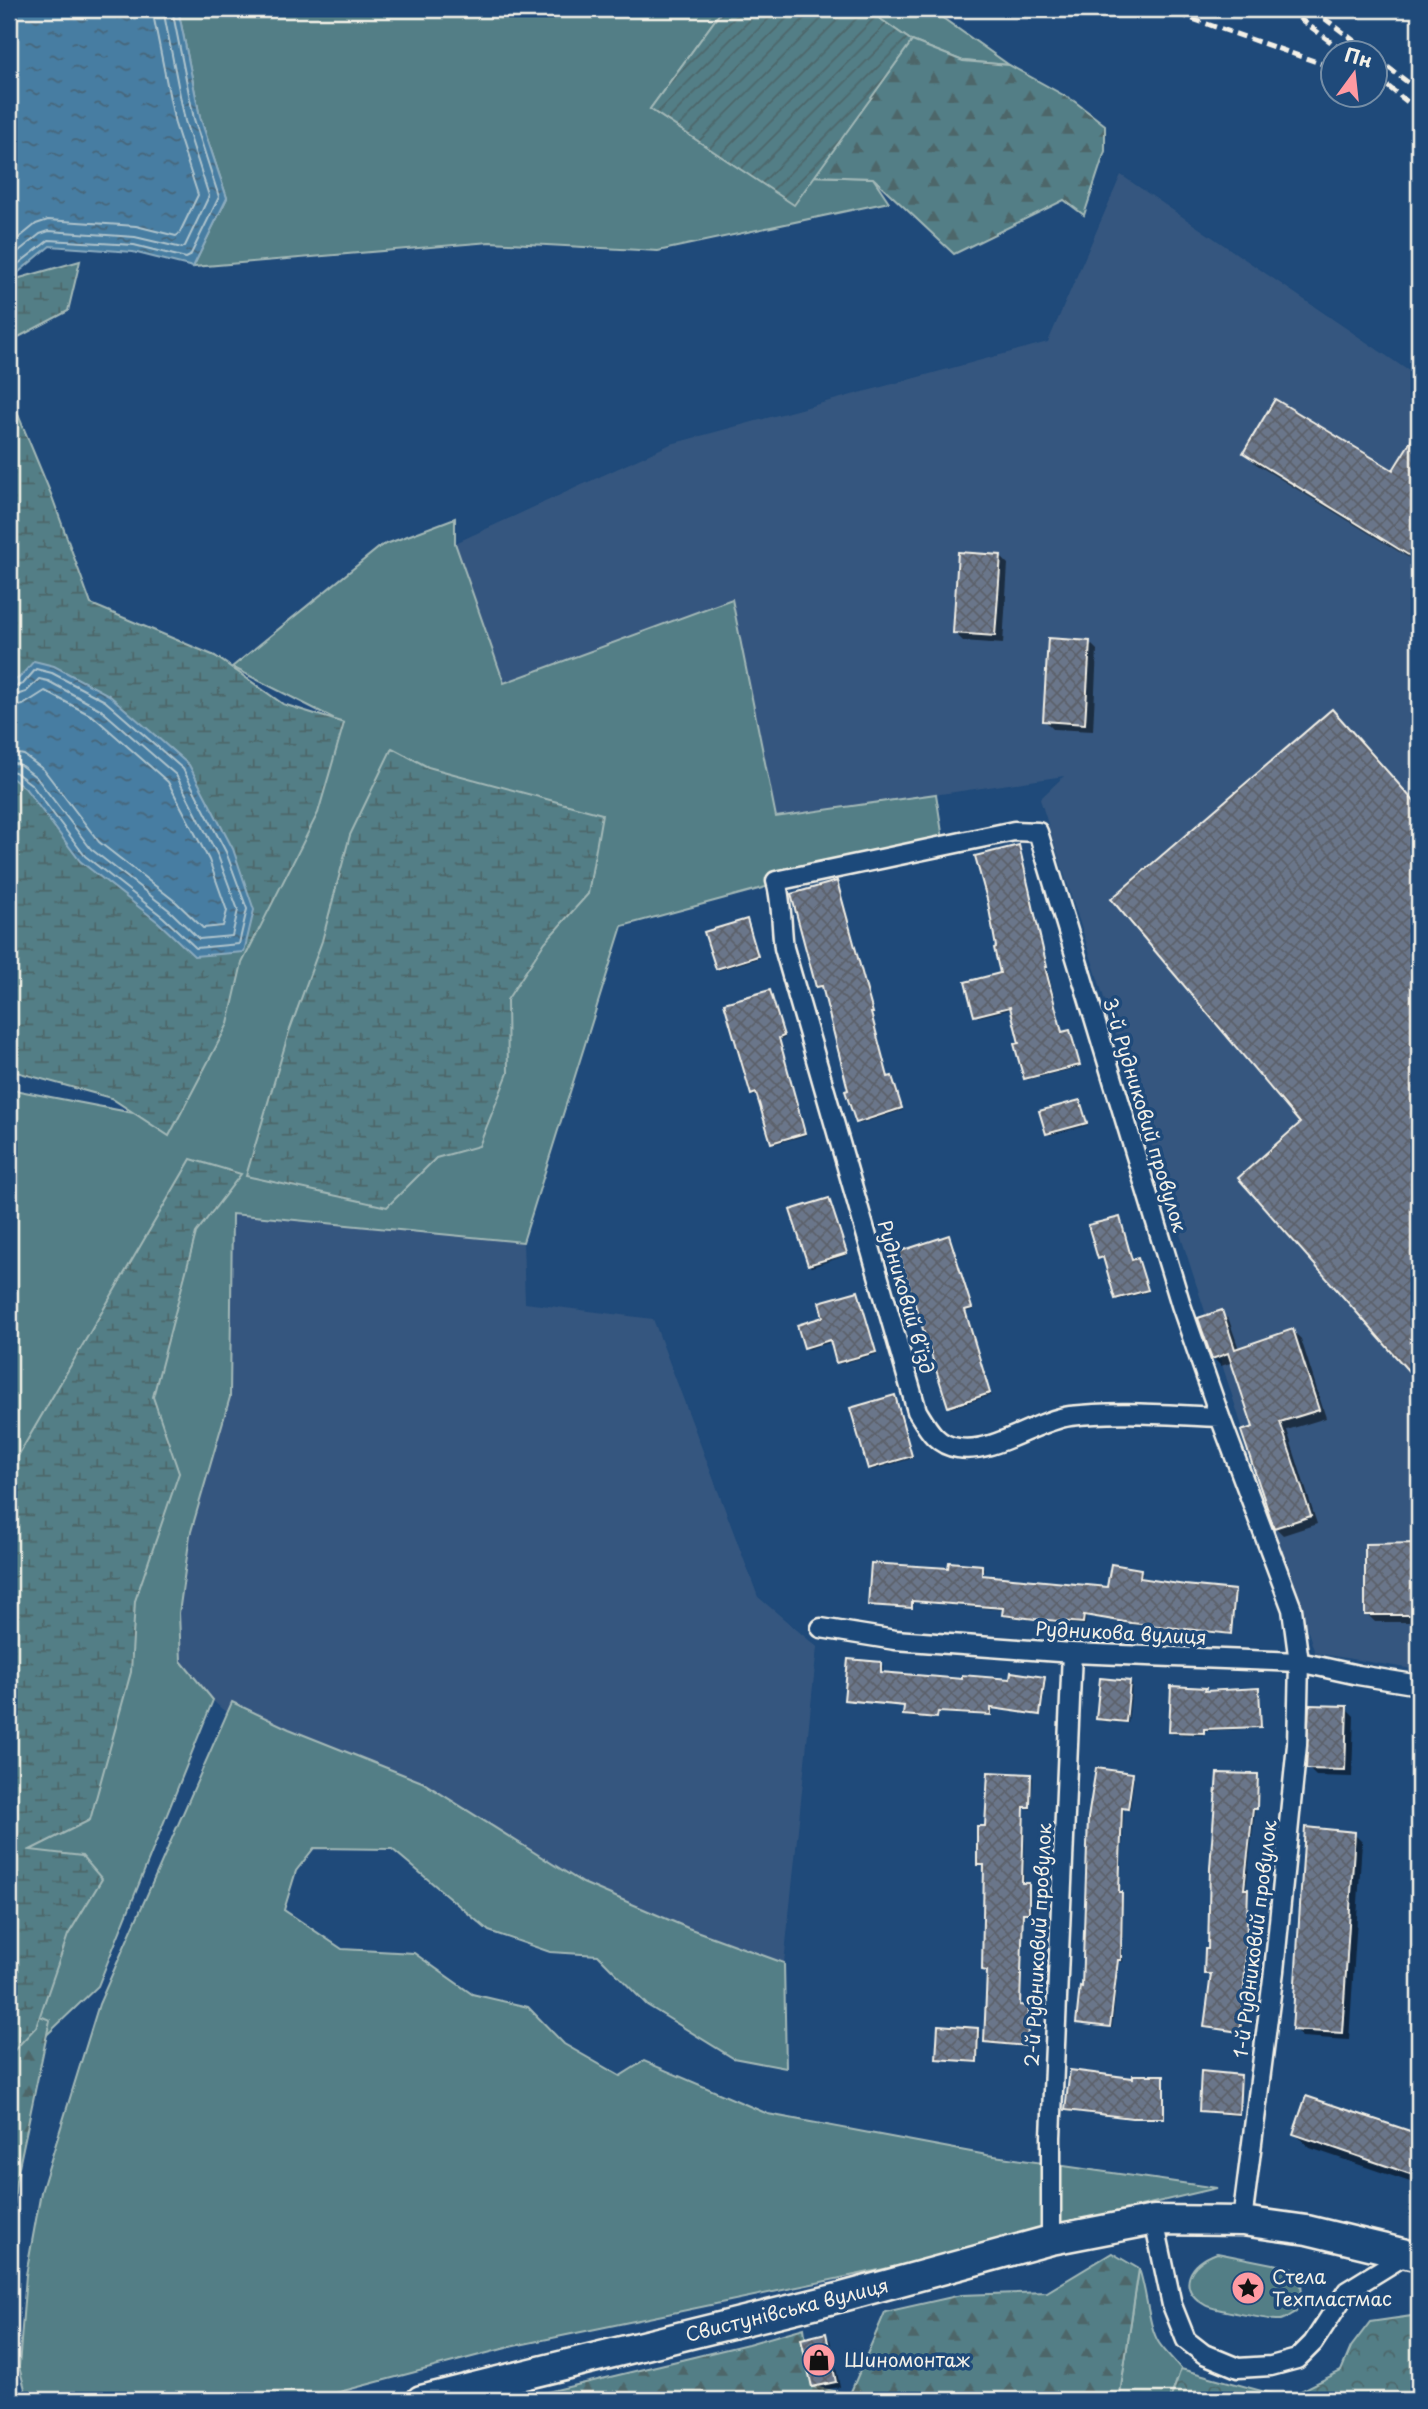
<svg xmlns="http://www.w3.org/2000/svg" width="1428" height="2409" viewBox="0 0 1428 2409" font-family="'Playpen Sans',sans-serif">
<style>
.built{fill:#36577f}
.grass{fill:#527e86;stroke:#a3b8b7;stroke-width:2}
.forest{fill:url(#forest-firs);stroke:#a3b8b7;stroke-width:2}
.wetland{fill:url(#wetland-marsh);stroke:#a3b8b7;stroke-width:2}
.park{fill:url(#park-crowns);stroke:#a3b8b7;stroke-width:2}
.garden{fill:url(#garden-furrows);stroke:#a3b8b7;stroke-width:2}
.water{fill:url(#water-ripples);stroke:#8cabbe;stroke-width:2}
.shadow{fill:#0007}
.lines{fill:none;stroke-linecap:round;stroke-linejoin:round}
.shore{stroke:#aec3cc;stroke-width:2}
.building{fill:url(#building-cross-hatch);stroke:#f4f1e8;stroke-width:2}
.minor-casing{stroke:#f4f1e8;stroke-width:23}
.primary-casing{stroke:#f4f1e8;stroke-width:33}
.minor{stroke:#1f4a7a;stroke-width:18}
.primary{stroke:#1f4a7a;stroke-width:28}
.rail{stroke:#f4f1e8;stroke-width:5;stroke-dasharray:10 5;stroke-linecap:butt}
.labels{text-anchor:middle;stroke-width:7;stroke-linejoin:round;paint-order:stroke}
.street-label{font-size:19px;fill:#f4f1e8;stroke:#1f4a7a}
.poi-label{font-size:19px;fill:#f4f1e8;stroke:#1f4a7a;text-anchor:start}
</style>
<defs>
<pattern id="forest-firs" width="22" height="20" patternUnits="userSpaceOnUse" patternTransform="scale(1.75)"><rect width="22" height="20" fill="#527e86"/><path d="M5 1l3.5 6h-7zM16 11l3.5 6h-7z" fill="#4e6669"/></pattern>
<pattern id="wetland-marsh" width="20" height="14" patternUnits="userSpaceOnUse" patternTransform="scale(1.75)"><rect width="20" height="14" fill="#527e86"/><path d="M1 5h8M5 5V1M11 12h8M15 12V8" fill="none" stroke="#4e6669"/></pattern>
<pattern id="park-crowns" width="20" height="18" patternUnits="userSpaceOnUse" patternTransform="scale(1.75)"><rect width="20" height="18" fill="#527e86"/><path d="M2 6a3 3 0 1 1 6 0M12 15a3 3 0 1 1 6 0" fill="none" stroke="#4e6669"/></pattern>
<pattern id="garden-furrows" width="10" height="10" patternUnits="userSpaceOnUse" patternTransform="scale(1.75)"><rect width="10" height="10" fill="#527e86"/><path d="M-1 1l2-2M0 10L10 0M9 11l2-2" fill="none" stroke="#4e6669"/></pattern>
<pattern id="water-ripples" width="26" height="14" patternUnits="userSpaceOnUse" patternTransform="scale(1.75)"><rect width="26" height="14" fill="#467da2"/><path d="M2 4q2-2 4 0t4 0M15 11q2-2 4 0t4 0" fill="none" stroke="#476579"/></pattern>
<pattern id="building-cross-hatch" width="8" height="8" patternUnits="userSpaceOnUse" patternTransform="scale(1.75)"><rect width="8" height="8" fill="#6b768a"/><path d="M0 0l8 8M0 8l8-8" fill="none" stroke="#5c616b"/></pattern>
</defs>
<rect width="100%" height="100%" fill="#1f4a7a"/>
<filter id="ink" filterUnits="userSpaceOnUse"><feTurbulence type="fractalNoise" baseFrequency=".0143" numOctaves="2"/><feDisplacementMap in="SourceGraphic" scale="14" xChannelSelector="R" yChannelSelector="G"/><feConvolveMatrix kernelMatrix="1 2 1 2 8 2 1 2 1" color-interpolation-filters="sRGB"/></filter>
<g filter="url(#ink)">
<g class="built">
<path d="M1121,175l298,203v1292l-104,-17 -275,-854 24,-23 -288,42 -44,-219 -228,84 -57,-136 224,-103 377,-102z"/>
<path d="M232,1214l291,28 2,61 128,16 105,278 59,50 -33,316 -97,-25 -195,-104 -270,-125 -50,-46 16,-120 42,-146z"/>
</g>
<g class="grass">
<path d="M178,9h545l-73,100 144,95 20,-28 59,2 16,24 -231,49 -168,-9 -297,25 34,-69 -27,-81z"/>
<path d="M866,9h64l79,56 -46,-4 -51,-20z"/>
<path d="M455,518v25l49,140 228,-84 44,218 160,-23 7,45 -321,87 -99,316 -291,-28 -2,183 -40,138 -11,78 2,48 32,39 -115,286 -67,64 -22,-154v-807l130,25 194,-396 -101,-51 149,-121z"/>
<path d="M232,1702l57,27 133,53 161,101 105,45 96,35 2,105 -53,-10 -86,-53 -49,-50 -48,-3 -61,-21 -97,-82 -78,-1 -18,23 -12,39 58,39 72,4 58,41 56,13 36,37 56,32 24,-15 124,53 219,41 230,33 -149,35 -165,42 -389,81 -205,54h-281l-9,-33 7,-92 15,-83 58,-188z"/>
<path d="M1217,2253l76,15c12,16 10,26 3,44 -4,2 -10,7 -15,8 -6,1 -71,-11 -76,-15 -30,-18 -15,-42 12,-52z"/>
<path d="M1139,2269c8,22 9,57 20,74 6,9 15,17 22,26l-11,31h-51z"/>
</g>
<g class="forest">
<path d="M912,41l51,20 46,4 65,36 31,24v26l-21,64 -20,-15 -110,54 -81,-76 -59,-2z"/>
<path d="M40,2016l10,4 -34,161 -7,84v-214z"/>
<path d="M1112,2253l27,16 -20,131h-101l2,-6 -15,6h-491l234,-56 56,-16 8,59 38,7 35,-82 76,-17 86,-3z"/>
</g>
<g class="wetland">
<path d="M80,261l-12,50 -59,31v-61z"/>
<path d="M9,393l42,101 40,110 124,52 68,48 61,19 -26,90 -76,150 -14,61 -59,112 -58,-38 -102,-28z"/>
<path d="M392,748l36,19 174,47 -14,80 -43,48 -38,58 1,73 -29,73 -43,12 -49,49 -141,-31 43,-144 33,-91 28,-106z"/>
<path d="M191,1159l50,15 -45,59 -43,164 26,76 -44,128 -4,71 -41,148 -60,30 52,6 20,23 -34,56 -32,92 -27,29v-579l9,-21z"/>
</g>
<path class="park" d="M1419,2315v85h-249l11,-31 106,29 54,-27 10,-24 19,-25z"/>
<path class="garden" d="M723,9h143l46,32 -118,164 -144,-96z"/>
<g class="water">
<path d="M9,9h169l22,108 27,81 -34,69 -60,-15 -83,-6 -41,34z"/>
<path d="M34,661l20,5 55,29 80,70 44,84 21,61 -10,42 -50,4 -36,-34 -78,-61 -55,-73 -16,-12v-93l10,-5z"/>
</g>
<g class="shadow">
<path d="M1416,436l3,3v125l-163,-100 -11,-11 148,19z"/>
<path d="M1000,556l8,8 -5,80 -40,-3 -8,-8z"/>
<path d="M1089,642l8,8 -4,81 -40,-2 -8,-8z"/>
<path d="M1332,711l87,98v571l-179,-202 63,-54z"/>
<path d="M1018,847l45,187 7,-2 2,2 8,33 -53,13 -6,-36 -9,-35 -34,8 -2,-2 26,-41z"/>
<path d="M838,885l36,129 -2,1 17,63 4,2 10,30 -44,14 -35,-137 -5,1 -2,-2z"/>
<path d="M746,921l13,37 -40,12 -2,-2z"/>
<path d="M770,992l15,46 -5,2 26,95 -32,9 -15,-49 -5,1 -2,-2z"/>
<path d="M1080,1102l8,23 -38,10 -2,-2z"/>
<path d="M829,1200l18,55 -36,12 -2,-2z"/>
<path d="M1119,1219l14,42 5,-1 2,2 8,30 -30,8 -13,-41 -5,-1z"/>
<path d="M948,1237l25,73 -7,2 25,83 -40,13 -2,-2z"/>
<path d="M857,1293l20,61 -37,10 -8,-22 -24,7 -2,-2 19,-29z"/>
<path d="M1221,1312l8,8 10,29 54,-18 8,8 25,79 -39,12 30,94 -34,11 -8,-8 -20,-98 -22,-67 -12,4 -8,-8z"/>
<path d="M896,1399l17,59 -41,12 -2,-2z"/>
<path d="M1419,1545v77h-44l-8,-8v-68z"/>
<path d="M982,1566l2,2 -1,9 125,12 33,-18 2,2 -2,7 93,11 2,3 -4,41 -98,-10 -48,-9 -1,9 -79,-8 -1,-7 -91,-8 -1,7 -41,-3 -2,-2 80,-34z"/>
<path d="M881,1664l2,2 -1,8 81,7 81,-3 2,2 -5,36 -48,-7 -1,7 -53,-3 -1,6 -31,-2 -2,-3 1,-7 -58,-6 -2,-2z"/>
<path d="M1130,1682l2,2 -4,39 -28,-2 -2,-2z"/>
<path d="M1205,1689l3,3 50,-3 2,2 2,37 -57,3v4l-32,-1 -2,-2z"/>
<path d="M1346,1708l8,8 -2,61 -36,-1 -8,-8z"/>
<path d="M1132,1775l2,2 -4,33 -6,-1 -4,85 3,2v66l-4,-1 -7,67 -32,-4 -2,-2 5,-34 7,-170z"/>
<path d="M1031,1776l2,2 -2,31 -6,-1 -1,77 6,2 1,27h-7l-3,93 9,3 -2,37 -40,-3 -2,-2 3,-70 -5,-2 2,-104 -8,-2 9,-37z"/>
<path d="M1257,1776l2,2 -1,32h-3l-9,80 3,3 -4,120 -3,20 -36,-7 7,-51 -7,-2 4,-22z"/>
<path d="M1354,1834l8,8 -13,198 -47,-3 -8,-8z"/>
<path d="M978,2030l2,2 -2,31 -38,-3 -2,-2z"/>
<path d="M1419,2056v20l-5,-5z"/>
<path d="M1163,2077l2,2v40h-30l-67,-8 -2,-2 69,-29z"/>
<path d="M1240,2077l2,2 -2,37 -37,-4 -2,-2z"/>
<path d="M1308,2098l111,39v48l-109,-37 -15,-14z"/>
<path d="M825,2335l5,5 10,47 -21,4 -5,-5z"/>
</g>
<g class="lines">
<g class="shore">
<path d="M9,246l27,-22 12,-4 88,6 40,10 3,-2 19,-39 -23,-71 -23,-115"/>
<path d="M9,259l31,-25 9,-3 86,6 47,11 3,-2 24,-50 -24,-75 -22,-112"/>
<path d="M9,271l40,-31 85,5 52,13 4,-2 29,-59 -25,-78 -22,-110"/>
<path d="M9,688l14,-4 13,-15 16,4 53,28 78,68 43,83 21,57 -8,35 -43,4 -33,-31 -78,-61 -54,-72 -16,-12 -6,-1"/>
<path d="M9,697l17,-5 13,-13 9,2 52,28 76,66 42,81 20,54 -6,26 -33,3 -30,-29 -78,-61 -55,-72 -17,-13 -10,-2"/>
<path d="M9,708l14,-3 22,-14 49,26 74,65 41,78 18,51 -4,15 -20,2 -27,-26 -77,-60 -55,-72 -20,-15 -15,-3"/>
</g>
</g>
<g class="building">
<path d="M1275,399l118,71 26,-42v114l-9,14 -167,-103z"/>
<path d="M958,552l43,3 -6,81 -42,-3z"/>
<path d="M1048,638l42,3 -5,83 -42,-3z"/>
<path d="M1332,709l87,98v576l-181,-205 62,-55 -189,-224z"/>
<path d="M1019,845l28,122h-2l17,65 8,-2 10,35 -56,14 -10,-35 5,-1 -9,-36 -36,9 -9,-34 35,-9 -6,-25 2,-1 -8,-44 -13,-47z"/>
<path d="M837,881l36,132h-2l17,64 4,-1 10,32 -46,15 -11,-32 3,-1 -26,-104 -6,1 -25,-93z"/>
<path d="M747,919l11,37 -42,13 -12,-37z"/>
<path d="M770,990l14,46 -5,2 26,95 -34,10 -15,-50 -5,2 -27,-92z"/>
<path d="M1080,1100l7,23 -41,11 -7,-23z"/>
<path d="M829,1198l18,55 -39,12 -18,-55z"/>
<path d="M1120,1217l12,43 6,-2 10,32 -33,9 -12,-42 -5,2 -10,-34z"/>
<path d="M949,1235l23,73 -7,2 25,83 -42,14 -50,-155z"/>
<path d="M858,1291l18,61 -40,11 -6,-23 -26,8 -7,-23 26,-8 -4,-15z"/>
<path d="M1222,1310l13,39 58,-20 26,81 -39,12 31,94 -37,12 -33,-97 12,-4 -25,-74 -16,6 -14,-41z"/>
<path d="M895,1395l17,61 -44,13 -18,-61z"/>
<path d="M1419,1543v72h-54v-71z"/>
<path d="M949,1562l33,3v10l125,12 4,-23 30,5 -1,9 45,7 50,5 -4,44 -100,-11 -47,-8 -1,8 -48,-4 -33,-4 1,-7 -91,-7v7l-44,-3 3,-42 77,5z"/>
<path d="M848,1659l33,3v10l81,7v-4l48,4 1,-7 34,5 -5,38 -49,-7v7l-53,-3 -1,6 -34,-3 1,-9 -60,-6z"/>
<path d="M1100,1678l30,3 -4,41 -30,-3z"/>
<path d="M1171,1686l35,2 -1,3 54,-3 2,39 -57,2v4l-35,-1z"/>
<path d="M1309,1705l38,1 -2,64 -39,-1z"/>
<path d="M1096,1768l37,5 -5,36 -6,-1 -3,84h3l-1,68h-3l-8,67 -34,-4 4,-37 2,1 6,-169z"/>
<path d="M988,1772l43,2 -1,33h-6l-2,76h7v30h-6l-3,92 9,1 -2,40 -43,-4 3,-71 -5,-1 2,-105h-7v-39h8z"/>
<path d="M1217,1773l41,1 -1,35h-4l-9,80h4l-2,61 -3,60 -3,22 -36,-5 7,-53h-7l1,-25h3l2,-81z"/>
<path d="M1305,1827l50,5 -13,201 -50,-3z"/>
<path d="M938,2025l40,3 -1,34 -41,-3z"/>
<path d="M1070,2070l63,8v-3h31v43h-32l-67,-8z"/>
<path d="M1201,2071l40,4 -2,39 -40,-3z"/>
<path d="M1306,2096l113,38v43l-126,-43z"/>
<path d="M826,2333l10,49 -24,5 -11,-48z"/>
</g>
<g class="lines">
<defs>
<g id="minor">
<path d="M1220,1417c-50,-2 -101,-7 -150,-1 -35,5 -76,38 -112,32 -22,-3 -30,-19 -41,-37l-133,-463c-3,-22 -2,-47 -8,-67l238,-50 24,1 143,473 39,112 72,192 7,53 -2,83 -23,226 -32,250"/>
<path d="M821,1628l74,12 177,13 227,9 59,13 61,10"/>
<path d="M1154,2220l18,85 14,35 18,14 34,14 33,-2 26,-7 16,-16 34,-52 60,-37"/>
<path d="M1051,2240v-103l21,-484"/>
</g>
<path id="primary" d="M421,2400l421,-103 209,-57 103,-20 88,1 65,9 112,27"/>
</defs>
<use href="#minor" class="minor-casing"/>
<use href="#primary" class="primary-casing"/>
<use href="#minor" class="minor"/>
<use href="#primary" class="primary"/>
<g class="rail">
<path d="M1164,9l170,59"/>
<path d="M1287,9l57,43"/>
<path d="M1312,9l57,43"/>
<path d="M1376,58l43,33"/>
<path d="M1376,77l43,34"/>
</g>
</g>
</g>
<defs>
<symbol id="sight-disc" viewBox="-11 -11 22 22"><circle r="9.5" fill="#ff9aa2" stroke="#1f4a7a"/><path d="M0-6L1.8-2.2L6-1.7L2.9 1.2L3.7 5.4L0 3.3L-3.7 5.4L-2.9 1.2L-6-1.7L-1.8-2.2Z" fill="#111"/></symbol>
<symbol id="shop-disc" viewBox="-11 -11 22 22"><circle r="9.5" fill="#ff9aa2" stroke="#1f4a7a"/><path d="M-5-2.5h2.3a2.7 3.5 0 0 1 5.4 0H5L5.5 6h-11ZM-1.5-2.5h3a1.5 2.3 0 0 0-3 0Z" fill="#111"/></symbol>
</defs>
<g fill-rule="evenodd">
<use href="#sight-disc" x="1229" y="2269" width="38" height="38"/>
<use href="#shop-disc" x="800" y="2341" width="38" height="38"/>
</g>
<g class="labels">
<g class="street-label">
<text transform="translate(1145 1115) rotate(73)" y="7">3-й Рудниковий провулок</text>
<text transform="translate(906 1297) rotate(74)" y="7">Рудниковий в’їзд</text>
<text transform="translate(1121 1633) rotate(3)" y="7">Рудникова вулиця</text>
<text transform="translate(1255 1939) rotate(-83)" y="7">1-й Рудниковий провулок</text>
<text transform="translate(1038 1945) rotate(-87)" y="7">2-й Рудниковий провулок</text>
<text transform="translate(787 2310) rotate(-14)" y="7">Свистунівська вулиця</text>
</g>
<g class="poi-label">
<text x="1272" y="2284">Стела<tspan x="1272" dy="22">Техпластмас</tspan></text>
<text x="844" y="2367">Шиномонтаж</text>
</g>
</g>
<rect width="1428" height="2409" fill="none" stroke="#1f4a7a" stroke-width="35"/>
<rect x="18" y="18" width="1393" height="2374" fill="none" stroke="#f4f1e8" stroke-width="2.5" filter="url(#ink)"/>
<g transform="translate(1354 74) rotate(15)"><circle r="33" fill="#1f4a7a" stroke="#748da6" stroke-width="2"/>
<path d="M0-5L12 26L0 18L-12 26Z" fill="#ff9aa2"/>
<text y="-10" font-size="19" font-weight="bold" text-anchor="middle" fill="#f4f1e8">Пн</text>
</g>
</svg>
